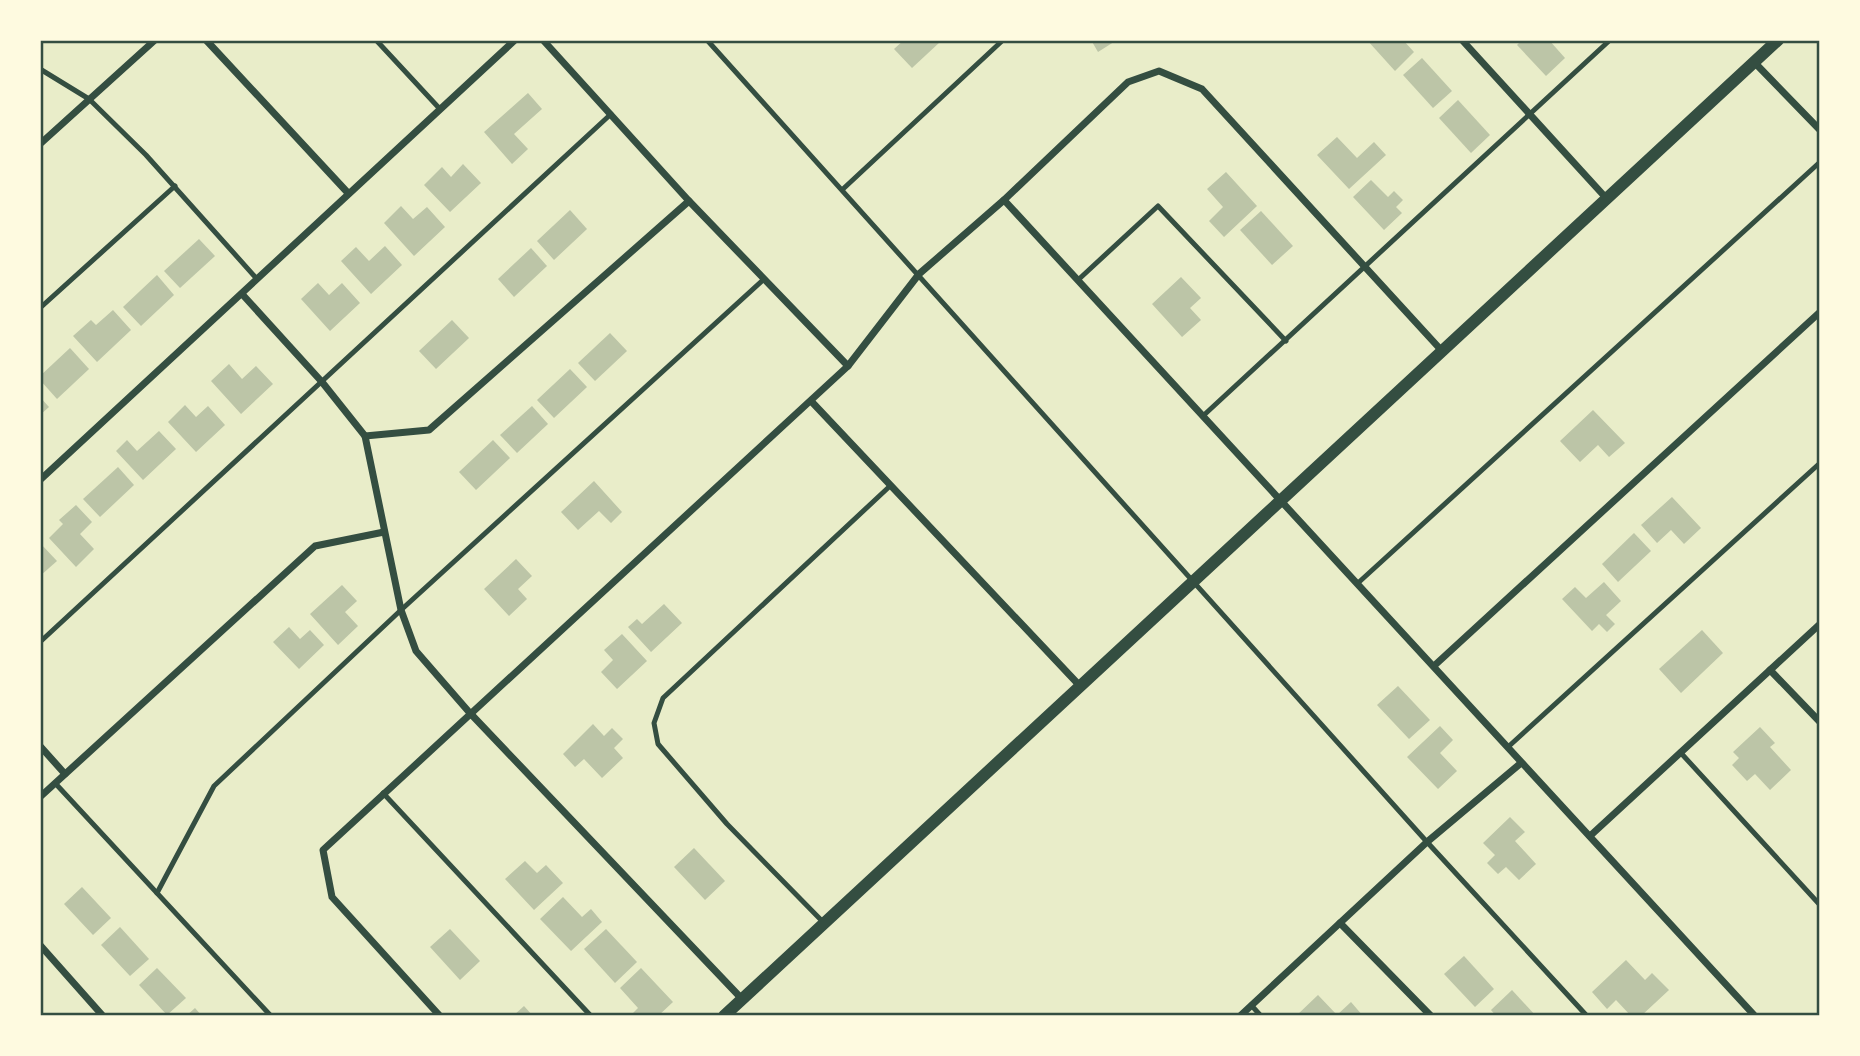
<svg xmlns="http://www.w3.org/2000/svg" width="1860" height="1056" viewBox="0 0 1860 1056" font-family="Figtree,sans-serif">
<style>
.building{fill:#bcc5a7}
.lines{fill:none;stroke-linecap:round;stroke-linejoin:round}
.service{stroke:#344e41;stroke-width:5}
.minor{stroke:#344e41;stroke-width:7}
.tertiary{stroke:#344e41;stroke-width:12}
.neatline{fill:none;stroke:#344e41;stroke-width:2.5}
</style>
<rect width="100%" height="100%" fill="#e9edc9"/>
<g class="building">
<path d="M904,40h34l2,2 -28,26 -18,-19z"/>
<path d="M1091,40h26l-19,12z"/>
<path d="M1367,40h36l11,12 -19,19z"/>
<path d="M1522,40h27l16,18 -19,18 -29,-31z"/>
<path d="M1422,58l30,33 -19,17 -30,-33z"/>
<path d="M528,93l14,16 -28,25 14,15 -16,15 -28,-32z"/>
<path d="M1458,100l32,35 -19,18 -32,-35z"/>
<path d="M1337,137l20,21 17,-16 12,13 -37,34 -32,-34z"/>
<path d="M463,164l18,19 -31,29 -26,-27 18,-18 9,10z"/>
<path d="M1226,172l31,34 -33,31 -15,-16 14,-14 -16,-18z"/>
<path d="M1371,180l17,17 6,-6 9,9 -7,7 6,6 -18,17 -31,-33z"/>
<path d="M401,206l12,13 14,-12 18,20 -31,29 -30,-33z"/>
<path d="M570,210l17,19 -33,31 -17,-19z"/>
<path d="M1261,211l32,35 -21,19 -32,-35z"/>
<path d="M199,239l16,17 -35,32 -16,-17z"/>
<path d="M385,246l17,19 -31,29 -30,-33 15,-14 13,14z"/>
<path d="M531,248l16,18 -33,31 -16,-18z"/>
<path d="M157,275l17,20 -33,31 -18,-19z"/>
<path d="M1181,277l20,21 -11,10 11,12 -19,17 -30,-33z"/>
<path d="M318,283l11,12 13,-12 18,20 -30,28 -29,-32z"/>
<path d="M113,310l18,20 -34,32 -24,-26 18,-16 5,5z"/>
<path d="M452,320l17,18 -33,31 -17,-18z"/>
<path d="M610,333l17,18 -32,30 -17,-18z"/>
<path d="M70,348l19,21 -32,30 -17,-19v-4z"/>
<path d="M229,364l13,15 14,-13 17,18 -32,30 -30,-33z"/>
<path d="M570,369l17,18 -33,31 -17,-18z"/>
<path d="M40,397l9,10 -9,8z"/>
<path d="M185,405l11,12 12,-11 17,19 -29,27 -28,-30z"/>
<path d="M532,406l16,18 -31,29 -17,-18z"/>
<path d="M1593,410l32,33 -16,14 -11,-12 -18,17 -20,-21z"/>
<path d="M159,431l17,18 -33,31 -27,-29 11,-11 10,11z"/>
<path d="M493,440l17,18 -34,32 -17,-18z"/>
<path d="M118,467l16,18 -34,32 -17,-18z"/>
<path d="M594,481l28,31 -11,11 -12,-12 -21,19 -17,-18z"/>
<path d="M1672,497l29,31 -17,16 -13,-14 -14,13 -16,-18z"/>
<path d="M76,505l16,17 -12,12 14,15 -18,18 -27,-29 14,-14 -4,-4z"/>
<path d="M1634,533l17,18 -33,31 -16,-18z"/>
<path d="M40,543l17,18 -17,15z"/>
<path d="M516,559l16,17 -14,13 9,10 -18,17 -25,-27z"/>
<path d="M1604,582l17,19 -15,14 9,9 -8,8 -8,-8 -7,7 -30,-32 13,-12 11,11z"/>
<path d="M342,585l15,16 -12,11 13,14 -20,19 -28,-31z"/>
<path d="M664,604l18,19 -31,29 -23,-25 9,-8 5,5z"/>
<path d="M289,627l11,12 10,-9 14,15 -25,24 -26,-27z"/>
<path d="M1702,630l21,23 -42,40 -22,-24z"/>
<path d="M622,634l25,27 -30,28 -16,-17 12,-12 -9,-10z"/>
<path d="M1398,686l32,34 -21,19 -32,-34z"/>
<path d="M593,724l11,12 8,-8 11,11 -9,9 9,10 -21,20 -18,-19 -9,8 -12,-13z"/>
<path d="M1440,726l13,14 -13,13 17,18 -19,18 -31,-32z"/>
<path d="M1760,727l15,16 -5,4 21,23 -21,20 -15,-16 -8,7 -15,-16 7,-7 -6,-6z"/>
<path d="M1510,817l15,15 -10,9 21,23 -17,16 -13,-13 -8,7 -11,-11 8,-8 -12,-12z"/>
<path d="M694,848l31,33 -20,19 -31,-33z"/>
<path d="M525,861l12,12 9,-8 17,18 -29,27 -29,-31z"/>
<path d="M82,887l29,31 -18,17 -29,-31z"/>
<path d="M563,897l19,20 9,-8 11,13 -31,29 -31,-32z"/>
<path d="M120,927l29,32 -19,17 -29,-31z"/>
<path d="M450,929l30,32 -20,19 -30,-33z"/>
<path d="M606,929l31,33 -22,21 -31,-34z"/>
<path d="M1464,956l30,33 -19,18 -31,-33z"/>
<path d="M1626,960l19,20 7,-7 17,17 -28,26h-10l-15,-16 -9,9 -15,-17z"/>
<path d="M157,968l29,30 -19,17 -28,-30z"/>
<path d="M641,968l32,34 -15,14h-28l8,-8 -18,-20z"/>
<path d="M1512,990l24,26h-40l-5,-6z"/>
<path d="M1318,995l19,20 14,-13 12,14h-67z"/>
<path d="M524,1006l9,10h-20z"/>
<path d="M195,1008l7,8h-16z"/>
</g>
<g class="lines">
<g class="service">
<path d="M376,40l63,68"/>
<path d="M707,40l720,802 160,174"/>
<path d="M40,69l49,30 57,56 111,124"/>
<path d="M843,189l160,-149"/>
<path d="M1078,280l80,-74 128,135"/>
<path d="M40,308l135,-122"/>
<path d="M1204,415l406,-375"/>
<path d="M1358,583l462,-421"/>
<path d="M40,642l571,-528"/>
<path d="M1508,747l312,-284"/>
<path d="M1680,752l140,153"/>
<path d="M55,783l216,233"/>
<path d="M383,793l208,223"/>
<path d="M157,893l57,-107 187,-176 363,-331"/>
<path d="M824,923l-97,-99 -69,-80 -4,-21 9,-25 227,-212"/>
<path d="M1251,1005l10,11"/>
</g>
<g class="minor">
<path d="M206,40l142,153"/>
<path d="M543,40l146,161 159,165"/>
<path d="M1462,40l145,159"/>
<path d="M1756,64l64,66"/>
<path d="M40,144l115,-104"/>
<path d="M1004,200c251,271 501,543 751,816"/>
<path d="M242,294l80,88 43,54 36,174 15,41 53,61 273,287"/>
<path d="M811,401l269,285"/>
<path d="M365,436l64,-6 260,-229"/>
<path d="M40,480l475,-440"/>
<path d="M1435,665l385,-353"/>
<path d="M1770,670l50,52"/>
<path d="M40,746l25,28"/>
<path d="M40,797l275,-251 69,-14"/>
<path d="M1590,836l230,-212"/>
<path d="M1340,923l91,93"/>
<path d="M40,945l63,71"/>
<path d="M440,1016l-108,-119 -9,-47 525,-484 71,-92 85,-74 124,-118 31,-11 43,18 240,262"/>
<path d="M1240,1016l187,-174 94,-79"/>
</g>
<path class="tertiary" d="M724,1016l1054,-976"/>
</g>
<rect width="1860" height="1056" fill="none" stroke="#fefae0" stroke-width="84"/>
<rect x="42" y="42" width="1776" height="972" class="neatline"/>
</svg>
